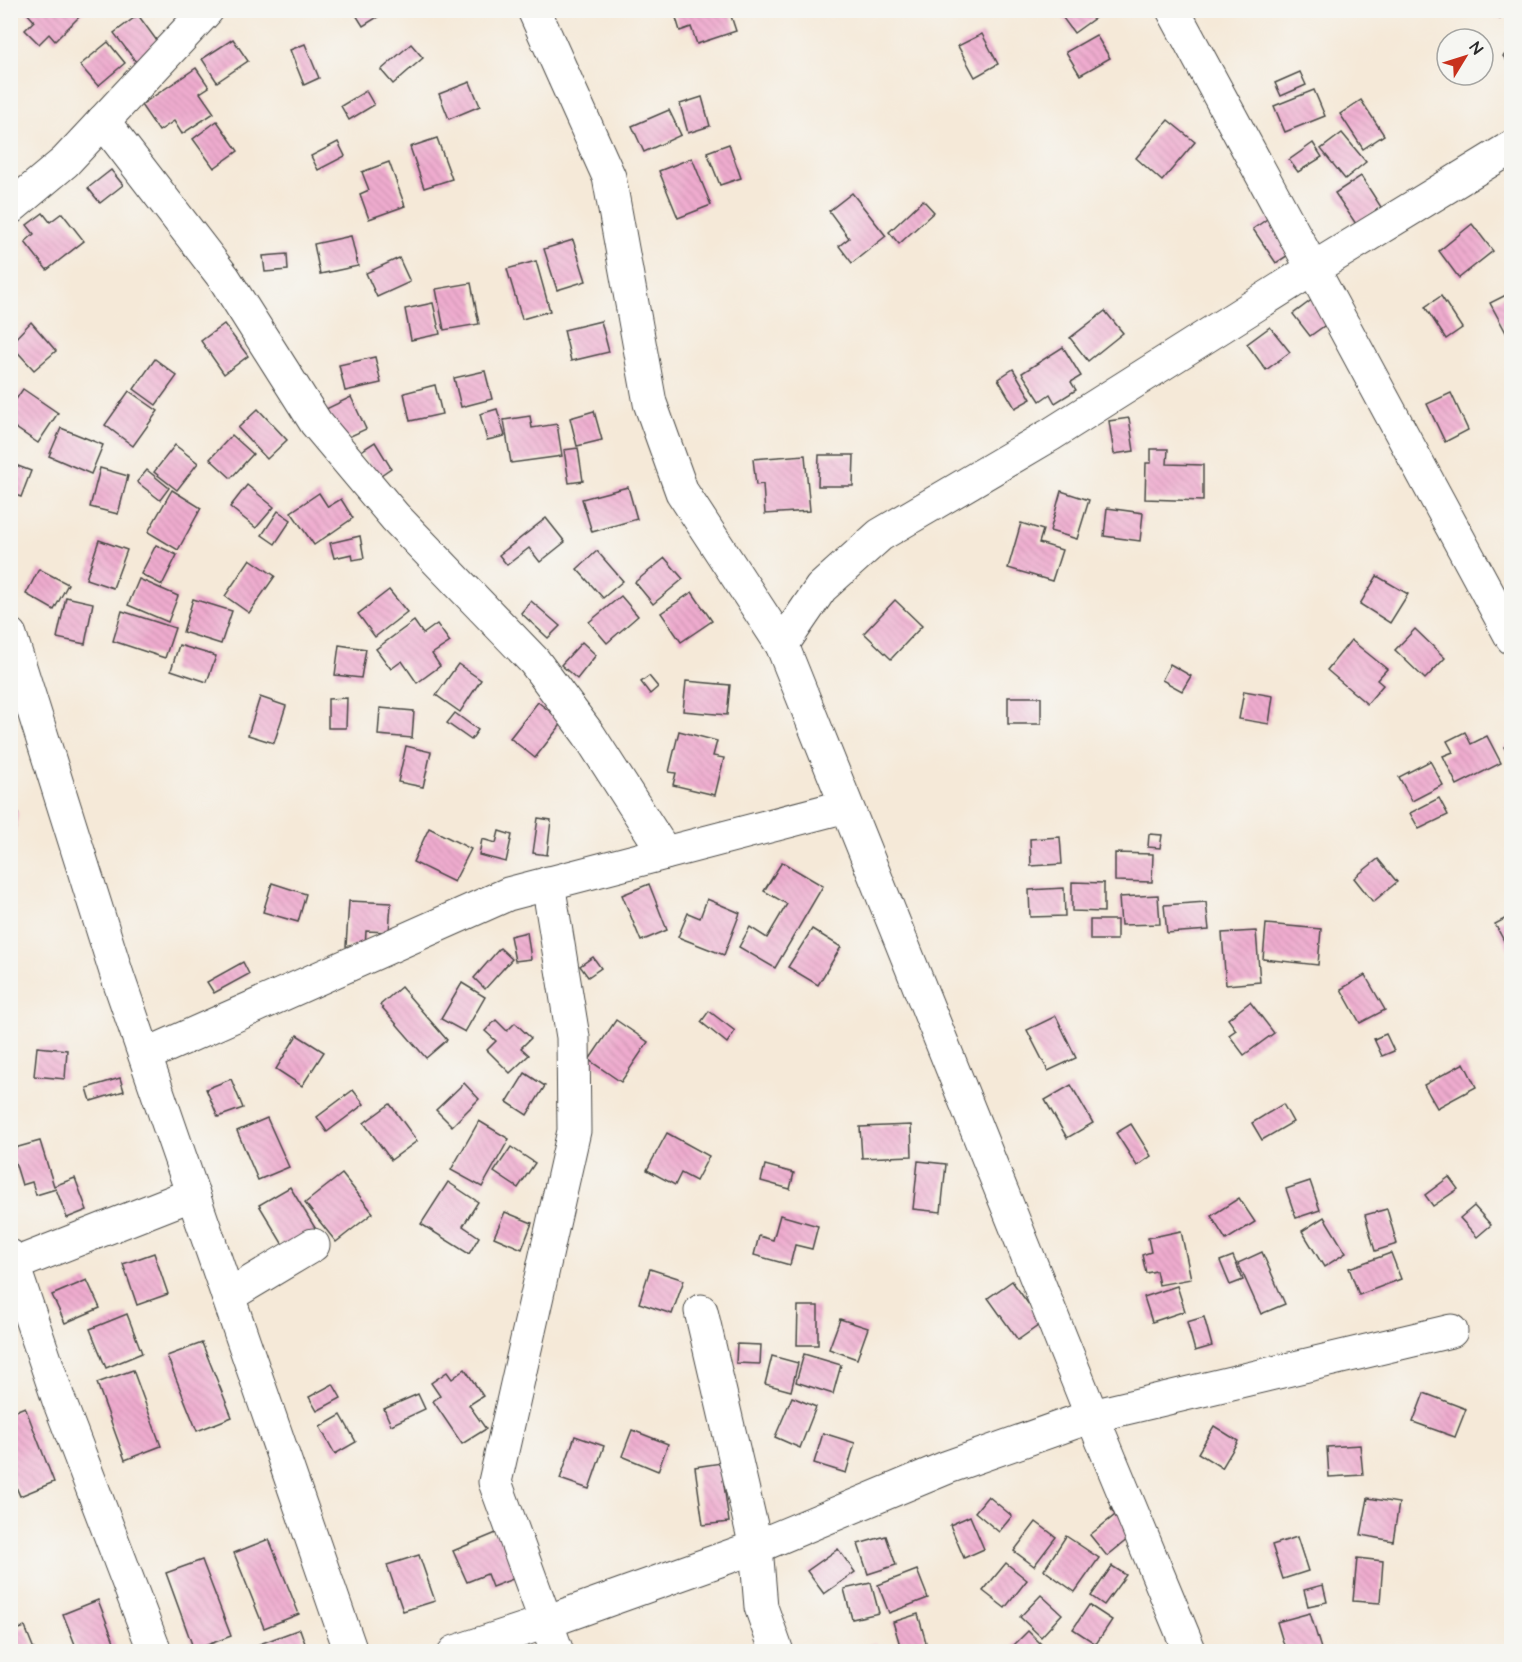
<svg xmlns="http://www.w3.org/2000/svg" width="1522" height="1662" viewBox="0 0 1522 1662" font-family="'Architects Daughter',sans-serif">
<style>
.building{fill:url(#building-back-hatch)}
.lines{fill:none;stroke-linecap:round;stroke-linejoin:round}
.minor-casing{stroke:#494845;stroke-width:35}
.minor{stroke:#fff;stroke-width:33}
</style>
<defs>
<pattern id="building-back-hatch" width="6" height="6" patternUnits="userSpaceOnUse" patternTransform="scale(1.5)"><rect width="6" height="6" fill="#efaccf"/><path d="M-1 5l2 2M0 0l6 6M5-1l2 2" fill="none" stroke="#cd94b2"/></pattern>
</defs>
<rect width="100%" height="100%" fill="#f6f6f2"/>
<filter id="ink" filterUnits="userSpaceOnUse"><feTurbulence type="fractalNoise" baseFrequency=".0167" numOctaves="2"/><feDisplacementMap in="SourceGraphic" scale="12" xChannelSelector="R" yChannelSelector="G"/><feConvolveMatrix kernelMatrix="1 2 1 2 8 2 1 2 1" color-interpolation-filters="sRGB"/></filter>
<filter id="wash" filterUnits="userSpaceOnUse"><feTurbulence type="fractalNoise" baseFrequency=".008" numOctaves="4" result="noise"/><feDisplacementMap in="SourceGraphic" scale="24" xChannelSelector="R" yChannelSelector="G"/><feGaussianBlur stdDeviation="1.35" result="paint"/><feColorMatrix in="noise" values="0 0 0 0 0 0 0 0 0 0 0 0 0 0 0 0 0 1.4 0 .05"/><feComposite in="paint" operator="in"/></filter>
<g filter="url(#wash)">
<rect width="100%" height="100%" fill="#f5e9d8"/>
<g id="blocks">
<g class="building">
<path d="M27,10h55l2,2 -29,29 -6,-7 -10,10 -14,-14 9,-9 -8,-9z"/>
<path d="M353,10h36l-26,16z"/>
<path d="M729,10l7,21 -39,13 -6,-17 -11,4 -6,-20z"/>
<path d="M1065,10h31l3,5 -25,18 -14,-19z"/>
<path d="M1492,10h18l-10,9z"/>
<path d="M138,15l22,30 -24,17 -22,-29z"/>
<path d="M982,34l16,30 -23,13 -17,-31z"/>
<path d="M1096,35l14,23 -30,17 -14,-23z"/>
<path d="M233,39l15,22 -31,21 -15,-23z"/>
<path d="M108,42l17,21 -27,23 -18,-21z"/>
<path d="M305,44l14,34 -15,7 -14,-35z"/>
<path d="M411,44l12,14 -30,26 -12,-14z"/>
<path d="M1512,49v18l-9,-11z"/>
<path d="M196,68l13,19 -9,6 14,20 -32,21 -8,-13 -15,10 -18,-26z"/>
<path d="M1300,72l6,13 -25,11 -6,-13z"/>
<path d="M470,82l10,24 -31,13 -10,-25z"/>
<path d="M1314,90l11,26 -40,16 -11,-26z"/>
<path d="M366,91l8,14 -25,15 -8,-14z"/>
<path d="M702,97l8,29 -22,7 -8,-29z"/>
<path d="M1361,100l23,35 -21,14 -23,-35z"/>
<path d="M669,110l12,25 -37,17 -12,-26z"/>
<path d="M1168,120l27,22 -33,39 -26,-23z"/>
<path d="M217,121l21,30 -24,17 -21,-29z"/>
<path d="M1342,133l24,29 -21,17 -24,-30z"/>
<path d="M437,138l15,41 -28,9 -14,-41z"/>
<path d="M338,142l7,14 -27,14 -7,-14z"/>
<path d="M1313,143l9,14 -24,15 -9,-12z"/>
<path d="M729,144l12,34 -21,7 -13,-33z"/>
<path d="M692,158l19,47 -33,13 -19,-47z"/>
<path d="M389,162l16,44 -36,13 -9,-25 9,-4 -7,-18z"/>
<path d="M111,170l12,15 -23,18 -12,-15z"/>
<path d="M1361,176l20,31 -25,17 -21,-31z"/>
<path d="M852,193l34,43 -34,27 -13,-17 10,-8 -20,-27z"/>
<path d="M923,200l11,12 -35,32 -10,-12z"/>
<path d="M43,213l7,9 12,-9 22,28 -37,29 -22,-28 9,-8 -7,-9z"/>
<path d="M1270,217l23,35 -17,11 -23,-34z"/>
<path d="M1472,224l21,27 -34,27 -20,-27z"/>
<path d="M351,236l7,30 -38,8 -6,-30z"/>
<path d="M573,240l13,41 -29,9 -13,-41z"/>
<path d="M287,254l1,16 -23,2 -2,-16z"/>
<path d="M399,258l11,24 -33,15 -11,-24z"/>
<path d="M536,261l14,50 -28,8 -15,-50z"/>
<path d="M471,283l8,41 -35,6 -8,-41z"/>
<path d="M1512,292v44l-3,2 -19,-35z"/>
<path d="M1441,296l21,32 -16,11 -21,-32z"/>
<path d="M1313,299l18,22 -21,15 -17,-22z"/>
<path d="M433,303l7,31 -29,6 -6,-31z"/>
<path d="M1105,311l18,22 -35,28 -18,-23z"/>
<path d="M601,321l8,31 -38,9 -7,-31z"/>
<path d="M31,322l25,29 -22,19 -24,-26z"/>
<path d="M224,324l24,32 -24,18 -23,-33z"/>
<path d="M1270,327l20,25 -24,18 -19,-26z"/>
<path d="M1063,347l18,29 -10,6 5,8 -21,13 -5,-9 -10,7 -18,-28z"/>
<path d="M375,357l6,26 -36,8 -6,-26z"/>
<path d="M155,359l22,17 -21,29 -22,-16z"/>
<path d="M1013,369l18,30 -16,9 -17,-29z"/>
<path d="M485,371l7,28 -31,8 -7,-29z"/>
<path d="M435,385l7,29 -32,7 -6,-28z"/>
<path d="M23,389l35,24 -20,30 -28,-19v-16z"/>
<path d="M129,391l29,20 -25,35 -28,-21z"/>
<path d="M1451,393l17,37 -23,12 -18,-38z"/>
<path d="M351,397l15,32 -26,12 -14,-32z"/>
<path d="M258,409l29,31 -20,19 -29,-31z"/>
<path d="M497,409l8,27 -18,4 -7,-26z"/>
<path d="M594,411l8,29 -25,6 -7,-28z"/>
<path d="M530,416l2,12 25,-4 5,32 -51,7 -7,-43z"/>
<path d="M1129,418l5,33 -20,3 -5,-33z"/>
<path d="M61,428l42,17 -12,29 -42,-18z"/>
<path d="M232,435l21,19 -22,24 -21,-19z"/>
<path d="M375,442l16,26 -13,9 -17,-26z"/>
<path d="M175,445l23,18 -21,27 -23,-18z"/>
<path d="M578,448l5,33 -14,2 -5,-33z"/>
<path d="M1151,449h17l-1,15 36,1v36l-58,-2 1,-36h5z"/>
<path d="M805,455l5,56 -45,3 -2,-30 -7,1 -3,-26z"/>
<path d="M819,455h35l-1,31h-35z"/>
<path d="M10,463l21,8 -10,26 -11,-4z"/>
<path d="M100,468l28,8 -10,38 -28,-7z"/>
<path d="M147,470l22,18 -9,12 -23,-18z"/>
<path d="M247,485l27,22 -18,21 -26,-21z"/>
<path d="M628,487l9,32 -45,13 -10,-33z"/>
<path d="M172,490l29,18 -23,42 -30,-18z"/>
<path d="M1061,491l28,9 -12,39 -27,-8z"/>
<path d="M319,493l9,14 13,-8 12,19 -39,27 -23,-33z"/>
<path d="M1107,508l36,5 -3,28 -36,-5z"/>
<path d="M278,511l13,9 -16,24 -13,-9z"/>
<path d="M546,518l19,24 -25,20 -11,-14 -22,17 -8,-10z"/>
<path d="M1021,523l22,7 -4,13 23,7 -10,31 -44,-13z"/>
<path d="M360,536l4,22 -11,2 -1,-6 -18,4 -4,-15z"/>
<path d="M99,540l28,10 -14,38 -27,-9z"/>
<path d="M156,545l21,10 -15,30 -21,-11z"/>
<path d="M597,551l26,30 -20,17 -26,-29z"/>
<path d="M665,558l18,21 -30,25 -18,-22z"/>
<path d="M250,559l25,17 -26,37 -24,-17z"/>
<path d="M39,569l29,15 -14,26 -28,-16z"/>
<path d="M1377,576l31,18 -18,29 -30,-19z"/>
<path d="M139,579l39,17 -10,26 -40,-17z"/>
<path d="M389,590l18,22 -32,25 -17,-23z"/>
<path d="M692,592l20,29 -31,21 -20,-29z"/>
<path d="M621,596l17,20 -31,27 -18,-21z"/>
<path d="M66,597l27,6 -8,41 -28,-6z"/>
<path d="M193,599l39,12 -11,33 -38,-12z"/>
<path d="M895,600l27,26 -31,33 -27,-26z"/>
<path d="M531,601l29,25 -12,12 -27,-25z"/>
<path d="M122,611l53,17 -10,30 -52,-17z"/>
<path d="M414,621l9,13 14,-10 13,18 -18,12 8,12 -23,17 -15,-22 -11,8 -15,-20z"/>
<path d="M1415,629l30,29 -20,21 -30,-29z"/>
<path d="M1351,640l36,29 -10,11 6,5 -16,19 -40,-34z"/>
<path d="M582,642l14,13 -19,24 -16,-14z"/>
<path d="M179,645l37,11 -9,26 -36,-12z"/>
<path d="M339,645l27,4 -5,29 -26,-3z"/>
<path d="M458,664l23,16 -21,32 -24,-17z"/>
<path d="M1170,664l21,12 -9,15 -20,-11z"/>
<path d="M649,676l9,11 -8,7 -9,-12z"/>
<path d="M686,681l44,4 -3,30 -44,-4z"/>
<path d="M1244,691l29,5 -4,28 -30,-5z"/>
<path d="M260,697l26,9 -12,37 -26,-8z"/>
<rect x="1008" y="697" width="33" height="27"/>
<path d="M347,698l-1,30h-18v-29z"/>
<path d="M538,702l25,20 -28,36 -25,-20z"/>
<path d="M380,708l34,3 -2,27 -34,-3z"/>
<path d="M455,713l23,17 -7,10 -24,-17z"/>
<path d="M679,731l38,10 -4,15 11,2 -9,37 -42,-10 3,-12 -7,-1z"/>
<path d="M1465,732l6,12 16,-8 14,27 -44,22 -14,-29 10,-4 -6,-11z"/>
<path d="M1512,742v18l-8,-13z"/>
<path d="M406,746l25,6 -8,35 -25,-5z"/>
<path d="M1430,761l13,24 -31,16 -13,-24z"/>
<path d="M10,780l5,1 -3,20h-2z"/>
<path d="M1439,798l9,17 -29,14 -9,-16z"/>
<path d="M10,804l8,8 -3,19 -5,-1z"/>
<path d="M538,818l13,2 -4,35 -14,-2z"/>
<path d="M429,828l42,21 -17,33 -41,-20z"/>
<path d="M499,831l13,4 -6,27 -27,-7 3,-16 14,4z"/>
<path d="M1149,834l13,1 -2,13 -12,-1z"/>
<path d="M1060,837l2,27 -31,2 -1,-27z"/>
<path d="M1115,853l38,1 -1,28 -37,-1z"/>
<path d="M1378,859l19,23 -24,20 -19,-24z"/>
<path d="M782,862l41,24 -48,82 -36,-21 11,-20 17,11 20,-34 -23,-13z"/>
<path d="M1072,882l32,1v29l-32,-1z"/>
<path d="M272,883l34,11 -8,28 -35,-10z"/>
<path d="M649,884l18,46 -26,11 -19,-46z"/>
<path d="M1064,888l1,28 -35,1 -1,-27z"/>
<path d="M1158,895l2,29 -39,1 -2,-28z"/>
<path d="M707,899l33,14 -16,42 -46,-18 10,-24 12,5z"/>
<path d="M349,901l42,2 -2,29 -23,-1 -1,16 -19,-1z"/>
<path d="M1206,902l3,28 -42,3 -3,-28z"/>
<path d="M1512,915v34l-3,1 -14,-26z"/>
<rect x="1090" y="920" width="27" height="20"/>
<path d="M1266,924l55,5 -3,36 -55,-6z"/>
<path d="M812,929l29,18 -23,38 -30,-18z"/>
<path d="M1256,931l4,51 -34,3 -4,-52z"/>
<path d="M527,932l4,27 -16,2 -5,-25z"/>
<path d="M500,948l12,11 -27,30 -11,-11z"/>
<path d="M593,957l8,11 -13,9 -8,-11z"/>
<path d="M243,962l6,12 -35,19 -7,-11z"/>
<path d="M1365,975l20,35 -25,13 -19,-34z"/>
<path d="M462,983l23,14 -20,35 -24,-13z"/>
<path d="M401,987l46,53 -21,18 -46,-53z"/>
<path d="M1250,1002l24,31 -30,22 -15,-20 7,-5 -8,-11z"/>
<path d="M709,1011l26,20 -8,12 -26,-21z"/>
<path d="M1056,1016l20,42 -28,13 -21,-41z"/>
<path d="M496,1020l11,11 8,-8 16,15 -10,10 8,7 -19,18 -23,-23 9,-9 -11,-10z"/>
<path d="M616,1020l32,22 -27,40 -32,-22z"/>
<path d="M1386,1034l8,17 -12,5 -8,-17z"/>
<path d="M297,1035l27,17 -22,34 -26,-17z"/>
<path d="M37,1047l30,3 -2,29 -31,-3z"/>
<path d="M1464,1063l12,24 -39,21 -13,-23z"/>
<path d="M525,1073l20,13 -18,29 -20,-13z"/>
<path d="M120,1078l4,13 -33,10 -4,-13z"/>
<path d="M231,1079l12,29 -25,9 -12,-28z"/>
<path d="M464,1083l15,16 -27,27 -16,-16z"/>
<path d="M1071,1085l22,38 -26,15 -22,-38z"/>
<path d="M353,1090l11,14 -37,28 -10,-15z"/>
<path d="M390,1104l27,37 -26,19 -27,-37z"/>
<path d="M1283,1104l10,18 -31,18 -10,-17z"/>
<path d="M267,1118l22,49 -31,13 -21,-49z"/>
<path d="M479,1121l30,18 -27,48 -31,-17z"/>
<path d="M1131,1124l20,32 -14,10 -21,-33z"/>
<path d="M911,1125l1,31 -50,2 -2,-31z"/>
<path d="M667,1133l42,23 -13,25 -15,-8 -6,12 -28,-15z"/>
<path d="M40,1141l14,45 21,-8 12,32 -20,8 -11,-29 -20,6 -4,-13 -10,3 -11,-36z"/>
<path d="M511,1147l24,16 -17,25 -24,-16z"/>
<path d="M918,1161l28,3 -5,48 -28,-3z"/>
<path d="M765,1165l29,8 -4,16 -29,-8z"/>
<path d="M342,1174l31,39 -37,29 -31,-39z"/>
<path d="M1449,1177l9,12 -25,17 -8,-11z"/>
<path d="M1310,1181l10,29 -24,8 -10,-29z"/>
<path d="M448,1182l30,20 -15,24 16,11 -10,17 -48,-30z"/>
<path d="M290,1187l27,44 -31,19 -27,-45z"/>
<path d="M1239,1198l16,24 -29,18 -15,-24z"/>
<path d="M1474,1206l17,19 -14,12 -17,-19z"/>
<path d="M1387,1209l10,35 -22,7 -10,-36z"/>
<path d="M505,1212l27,11 -10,26 -28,-12z"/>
<path d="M780,1215l38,11 -6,23 -17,-4 -5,20 -36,-10 5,-19 14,4z"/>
<path d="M1324,1217l22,36 -22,14 -22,-36z"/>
<path d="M1181,1231l10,48 -32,6 -3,-14 -10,2 -4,-18 9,-3 -3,-14z"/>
<path d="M1262,1252l23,52 -24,10 -23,-51z"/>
<path d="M154,1253l14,41 -31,11 -14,-41z"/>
<path d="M1391,1253l10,26 -42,16 -10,-27z"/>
<path d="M1233,1256l10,24 -13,5 -10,-24z"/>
<path d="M650,1269l34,11 -12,34 -33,-11z"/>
<path d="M87,1280l13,28 -35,15 -13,-28z"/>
<path d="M1012,1281l30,42 -24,17 -30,-42z"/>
<path d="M1177,1286l8,25 -33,11 -8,-25z"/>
<path d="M798,1306h20v39h-21z"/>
<path d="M127,1314l15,39 -36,15 -16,-39z"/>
<path d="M1204,1317l8,29 -17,5 -8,-29z"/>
<path d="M840,1319l28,9 -11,31 -28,-10z"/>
<path d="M202,1343l30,74 -35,14 -30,-75z"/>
<path d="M737,1344l24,1 -1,19 -24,-1z"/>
<path d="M804,1354l37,11 -8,29 -37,-12z"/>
<path d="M772,1356l26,7 -7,28 -26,-7z"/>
<path d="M465,1369l18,27 -14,9 17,24 -24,15 -29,-43 7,-5 -9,-13 16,-11 5,7z"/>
<path d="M133,1370l28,76 -36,14 -28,-77z"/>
<path d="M333,1384l8,14 -24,13 -8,-14z"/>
<path d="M1424,1393l42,16 -11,28 -42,-15z"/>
<path d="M418,1394l7,15 -34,16 -7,-16z"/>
<path d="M792,1397l24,10 -16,41 -25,-11z"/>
<path d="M25,1407l29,75 -34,14 -10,-23v-60z"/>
<path d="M341,1415l15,27 -21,12 -15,-27z"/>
<path d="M1214,1426l24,15 -16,27 -24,-15z"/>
<path d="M632,1430l36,14 -10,27 -36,-15z"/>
<path d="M823,1433l32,10 -9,30 -32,-10z"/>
<path d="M575,1436l29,10 -15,43 -29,-10z"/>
<path d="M1360,1445l3,30 -34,2 -2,-30z"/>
<path d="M721,1463l8,59 -26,3 -8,-58z"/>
<path d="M988,1496l24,20 -13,16 -24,-20z"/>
<path d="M1368,1498l31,5 -6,38 -32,-6z"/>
<path d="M1119,1503l15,31 -27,22 -17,-21 25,-20 -4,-6z"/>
<path d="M970,1516l14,33 -20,9 -14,-33z"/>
<path d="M1036,1522l20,15 -22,29 -20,-15z"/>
<path d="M501,1531l17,46 -26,10 -5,-13 -20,8 -14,-31z"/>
<path d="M886,1536l10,29 -28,9 -10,-30z"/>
<path d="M1066,1536l33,22 -24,34 -31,-22z"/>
<path d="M1297,1537l11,34 -25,8 -11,-34z"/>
<path d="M269,1539l30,75 -35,14 -30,-75z"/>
<path d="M838,1549l17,23 -31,22 -17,-23z"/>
<path d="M419,1555l16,46 -32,10 -16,-46z"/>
<path d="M1357,1558l26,3 -3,42 -27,-2z"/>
<path d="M202,1560l29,76 -37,14 -28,-77z"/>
<path d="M1006,1563l21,17 -22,28 -22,-17z"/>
<path d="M1112,1566l14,9 -22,30 -13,-9z"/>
<path d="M917,1570l11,28 -39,15 -11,-28z"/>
<path d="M871,1583l8,30 -27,6 -8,-30z"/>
<path d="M1323,1585l4,17 -19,4 -4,-16z"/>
<path d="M1041,1595l21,19 -21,23 -21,-20z"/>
<path d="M98,1600l20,52h-40l-15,-38z"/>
<path d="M1089,1605l23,15 -16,24 -23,-15z"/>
<path d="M1310,1613l12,39h-36l-9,-30z"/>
<path d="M918,1614l9,32 -25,6 -9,-30z"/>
<path d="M25,1627l10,25h-25v-20z"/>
<path d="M300,1629l8,23h-49l-2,-7z"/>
<path d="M1028,1631l21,21h-30l-6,-6z"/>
<path d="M876,1643l2,9h-32v-1z"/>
</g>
</g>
</g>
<g filter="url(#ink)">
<use href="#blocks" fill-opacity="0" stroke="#494845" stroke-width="1.5"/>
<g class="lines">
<defs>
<g id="minor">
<path d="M534,10l75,167 41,226 32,89 100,153 310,771 98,236"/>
<path d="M1173,10l339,628"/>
<path d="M103,121l121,157 92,145 79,94 139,144 55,74 76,118"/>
<path d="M10,208l55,-46 142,-152"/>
<path d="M10,635l107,340 234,677"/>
<path d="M782,645l39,-57 59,-53 170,-100 264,-167 198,-121"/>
<path d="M548,883l25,154 1,94 -79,351 62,170"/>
<path d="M146,1055l362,-161 338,-88"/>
<path d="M10,1256l48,142 97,254"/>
<path d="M10,1266l183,-72"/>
<path d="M228,1296l85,-51"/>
<path d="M701,1311l55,236 5,60 16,45"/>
<path d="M455,1652l91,-30 210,-75 192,-80 144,-51 359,-85"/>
</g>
</defs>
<use href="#minor" class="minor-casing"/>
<use href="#minor" class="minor"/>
</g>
</g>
<rect width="1522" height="1662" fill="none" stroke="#f6f6f2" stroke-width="36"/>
<g transform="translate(1465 57) rotate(52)"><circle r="28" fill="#f6f6f2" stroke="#a5a5a2" stroke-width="1.5"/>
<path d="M0-4.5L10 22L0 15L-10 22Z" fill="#c8321e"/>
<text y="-9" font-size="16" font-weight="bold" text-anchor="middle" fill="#2b2b2b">N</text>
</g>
</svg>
